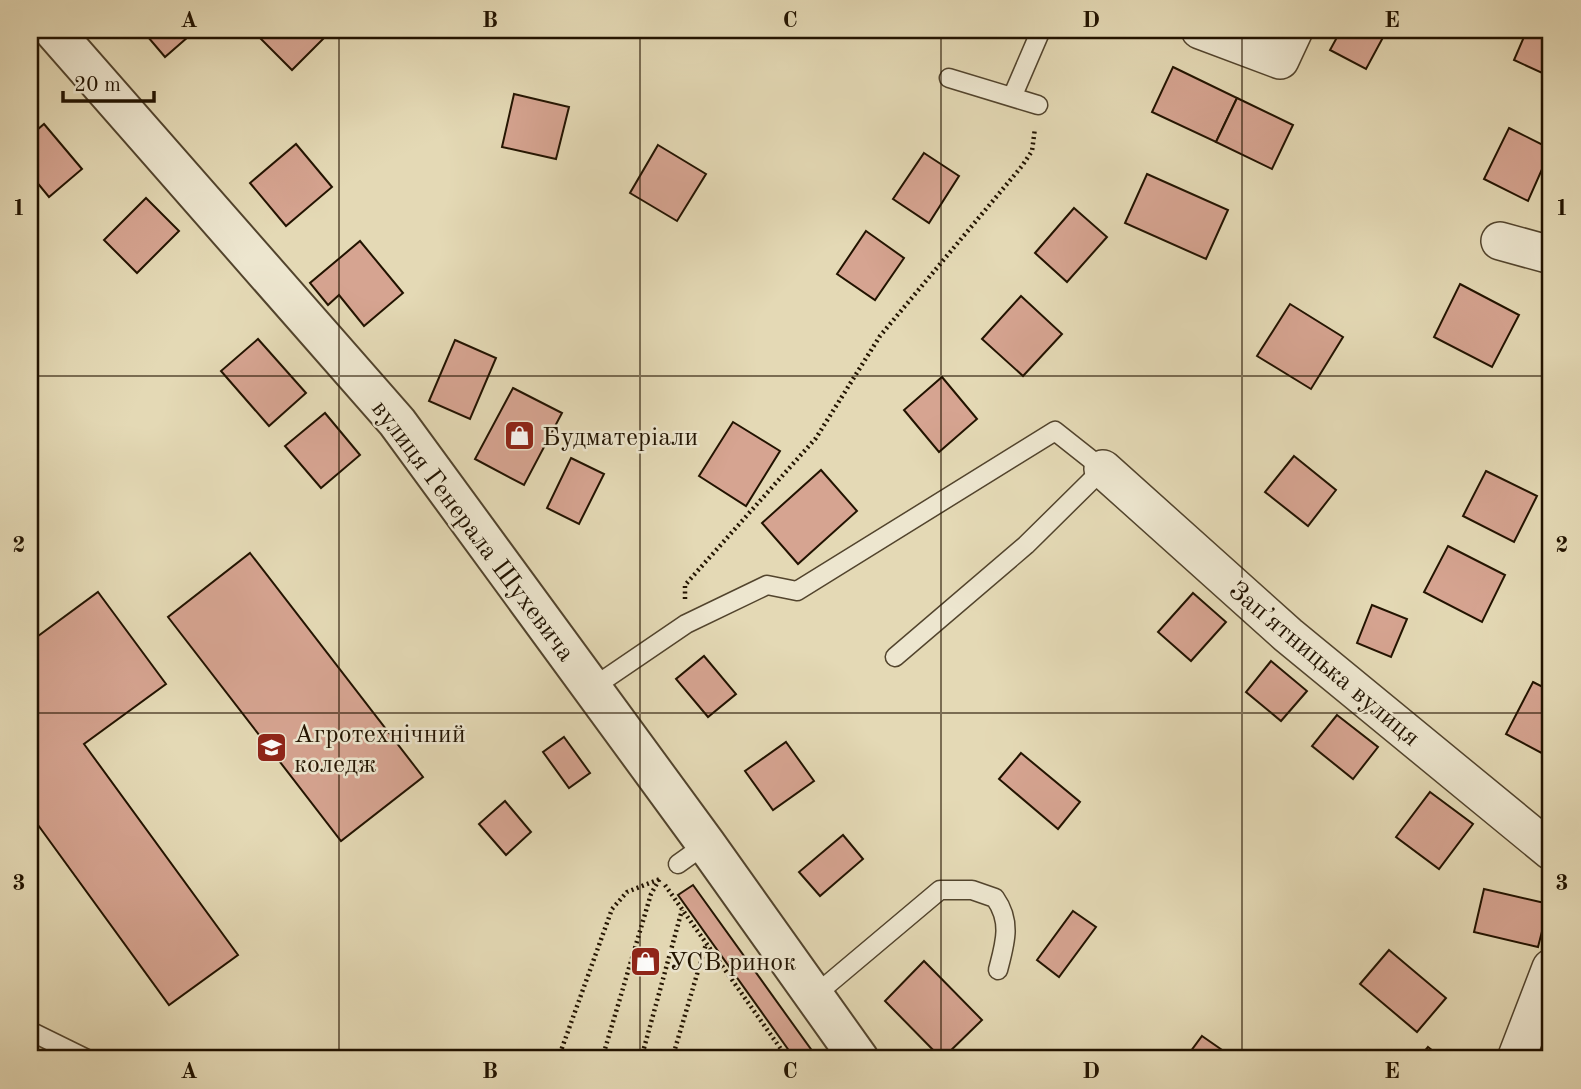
<svg xmlns="http://www.w3.org/2000/svg" width="1581" height="1089" viewBox="0 0 1581 1089" font-family="'Old Standard TT',serif">
<style>
.building{fill:#d6a491;stroke:#221300;stroke-width:2}
.lines{fill:none;stroke-linecap:round;stroke-linejoin:round}
.service-casing{stroke:#52442d;stroke-width:21}
.minor-casing{stroke:#52442d;stroke-width:40}
.tertiary-casing{stroke:#52442d;stroke-width:42}
.path{stroke:#221300;stroke-width:4.5;stroke-dasharray:2 3.5;stroke-linecap:butt}
.service{stroke:#ede6cf;stroke-width:18}
.minor{stroke:#ede6cf;stroke-width:37}
.tertiary{stroke:#ede6cf;stroke-width:38}
.grid{fill:none;stroke:#221300;stroke-width:2;stroke-opacity:0.55}
.labels{text-anchor:middle;stroke-width:5;stroke-linejoin:round;paint-order:stroke}
.poi-label{font-size:26px;fill:#221300;stroke:#ede6cf;text-anchor:start}
.street-label{font-size:26px;fill:#221300;stroke:#ede6cf}
.neatline{fill:none;stroke:#221300;stroke-width:2.5}
.grid-label{font-size:23px;text-anchor:middle;font-weight:bold;fill:#221300}
</style>
<rect width="100%" height="100%" fill="#e4d9b5"/>
<filter id="stains"><feTurbulence type="fractalNoise" baseFrequency=".00286" numOctaves="4"/><feColorMatrix values="0 0 0 0 .2 0 0 0 0 .09 0 0 0 0 .02 0 0 0 .5 -.17"/></filter>
<radialGradient id="worn" r=".72"><stop offset=".6" stop-color="#630" stop-opacity="0"/><stop offset="1" stop-color="#630" stop-opacity=".3"/></radialGradient>
<g class="building">
<path d="M142,30h54l-31,27z"/>
<path d="M267,30h49l8,8 -32,32 -32,-32z"/>
<path d="M1341,30h46l-21,39 -36,-19z"/>
<path d="M1527,30h24v47l-37,-17z"/>
<path d="M1173,67l64,31 -21,44 -64,-30z"/>
<path d="M514,94l55,13 -13,52 -54,-12z"/>
<path d="M1237,98l56,27 -21,44 -56,-27z"/>
<path d="M44,124l38,45 -33,28 -19,-23v-38z"/>
<path d="M1509,128l42,21 -23,52 -44,-22z"/>
<path d="M296,144l36,43 -46,39 -36,-43z"/>
<path d="M658,145l48,29 -29,47 -47,-28z"/>
<path d="M924,153l35,23 -30,47 -36,-24z"/>
<path d="M1147,174l81,36 -22,49 -81,-36z"/>
<path d="M146,198l33,33 -42,42 -33,-33z"/>
<path d="M1074,208l33,29 -40,45 -32,-29z"/>
<path d="M866,231l38,27 -29,42 -38,-26z"/>
<path d="M360,241l43,52 -39,33 -25,-31 -11,10 -18,-22z"/>
<path d="M1460,284l59,31 -27,52 -58,-30z"/>
<path d="M1021,296l41,38 -39,42 -41,-37z"/>
<path d="M1290,304l53,33 -32,52 -54,-33z"/>
<path d="M258,339l48,54 -37,33 -48,-55z"/>
<path d="M455,340l41,18 -26,61 -41,-18z"/>
<path d="M942,377l35,42 -38,33 -35,-42z"/>
<path d="M513,388l49,25 -38,72 -49,-26z"/>
<path d="M325,413l35,42 -39,33 -36,-42z"/>
<path d="M733,422l47,29 -34,55 -47,-30z"/>
<path d="M1294,456l42,34 -28,36 -43,-34z"/>
<path d="M571,458l33,16 -25,50 -32,-16z"/>
<path d="M821,470l36,41 -59,53 -36,-41z"/>
<path d="M1486,471l51,25 -23,46 -51,-26z"/>
<path d="M1448,546l57,29 -23,47 -58,-30z"/>
<path d="M250,553l173,224 -82,64 -173,-224z"/>
<path d="M98,592l68,92 -82,60 154,211 -69,50 -139,-191v-172z"/>
<path d="M1193,593l33,29 -35,39 -33,-29z"/>
<path d="M1372,605l35,14 -16,38 -34,-14z"/>
<path d="M704,656l32,38 -28,23 -32,-38z"/>
<path d="M1271,661l36,30 -26,30 -35,-29z"/>
<path d="M1533,682l18,9v67l-45,-24z"/>
<path d="M1337,715l41,32 -25,32 -41,-33z"/>
<path d="M564,737l26,36 -21,15 -26,-36z"/>
<path d="M786,742l28,39 -41,29 -28,-39z"/>
<path d="M1021,753l59,49 -22,27 -59,-50z"/>
<path d="M1430,792l43,32 -34,45 -43,-32z"/>
<path d="M505,801l26,31 -25,23 -27,-31z"/>
<path d="M843,835l20,24 -43,37 -21,-24z"/>
<path d="M693,885l125,174h-23l-117,-164z"/>
<path d="M1484,889l65,15 -11,43 -64,-15z"/>
<path d="M1073,911l23,16 -37,50 -22,-17z"/>
<path d="M1389,950l57,48 -29,34 -57,-48z"/>
<path d="M924,961l58,59 -40,39 -57,-58z"/>
<path d="M1202,1036l33,23h-50z"/>
<path d="M1428,1047l15,12h-25z"/>
</g>
<g class="lines">
<defs>
<g id="service">
<path d="M949,78l89,27"/>
<path d="M1013,95l28,-65"/>
<path d="M592,688l94,-64 81,-39 30,6 258,-160 48,38 -77,76 -131,112"/>
<path d="M678,864l28,-20"/>
<path d="M814,996l126,-106h32l23,8c17,24 10,45 3,72"/>
<path d="M30,1031l57,28"/>
</g>
<g id="minor">
<path d="M1200,30l80,30 14,-30"/>
<path d="M1500,241l51,14"/>
<path d="M1103,469l185,166 263,216"/>
<path d="M1516,1059l35,-91"/>
</g>
<path id="tertiary" d="M53,30l344,392 309,422 153,215"/>
</defs>
<use href="#service" class="service-casing"/>
<use href="#minor" class="minor-casing"/>
<use href="#tertiary" class="tertiary-casing"/>
<g class="path">
<path d="M685,599v-14l131,-147 64,-102 142,-170 10,-15 3,-23"/>
<path d="M665,885l123,174"/>
<path d="M558,1059l54,-150 15,-17 33,-13"/>
<path d="M602,1059l49,-165 9,-16"/>
<path d="M641,1059l41,-149"/>
<path d="M672,1059l34,-115"/>
</g>
<use href="#service" class="service"/>
<use href="#minor" class="minor"/>
<use href="#tertiary" class="tertiary"/>
</g>
<path class="grid" d="M339,30v1029M640,30v1029M941,30v1029M1242,30v1029M30,376h1521M30,713h1521"/>
<defs>
<symbol id="shop-square" viewBox="-11 -11 22 22"><rect x="-9" y="-9" width="18" height="18" rx="4" fill="#8f2418" stroke="#ede6cf"/><path d="M-5-2.5h2.3a2.7 3.5 0 0 1 5.4 0H5L5.5 6h-11ZM-1.5-2.5h3a1.5 2.3 0 0 0-3 0Z" fill="#fff"/></symbol>
<symbol id="university-square" viewBox="-11 -11 22 22"><rect x="-9" y="-9" width="18" height="18" rx="4" fill="#8f2418" stroke="#ede6cf"/><path d="M0-5L7-2L0 1L-7-2ZM-4 1L0 2.5L4 1V4Q0 6-4 4Z" fill="#fff"/></symbol>
</defs>
<g fill-rule="evenodd">
<use href="#shop-square" x="502" y="418" width="35" height="35"/>
<use href="#university-square" x="254" y="730" width="35" height="35"/>
<use href="#shop-square" x="628" y="944" width="35" height="35"/>
</g>
<g class="labels">
<g class="poi-label">
<text x="542" y="445">Будматеріали</text>
<text x="294" y="742">Агротехнічний<tspan x="294" dy="30">коледж</tspan></text>
<text x="668" y="970">УСВ ринок</text>
</g>
<g class="street-label">
<text transform="translate(474 530) rotate(53)" y="9">вулиця Генерала Шухевича</text>
<text transform="translate(1325 663) rotate(40)" y="9">Запʼятницька вулиця</text>
</g>
</g>
<rect width="1581" height="1089" fill="none" stroke="#e4d9b5" stroke-width="77"/>
<path d="M63 91v10h91v-10" fill="none" stroke="#221300" stroke-width="3.5"/>
<text x="74" y="91" font-size="21" fill="#221300" stroke="#ede6cf" stroke-width="5" paint-order="stroke">20 m</text>
<rect x="38" y="38" width="1504" height="1012" class="neatline"/>
<g class="grid-label">
<text x="189" y="27">A</text>
<text x="490" y="27">B</text>
<text x="790" y="27">C</text>
<text x="1091" y="27">D</text>
<text x="1392" y="27">E</text>
<text x="19" y="215">1</text>
<text x="1562" y="215">1</text>
<text x="19" y="552">2</text>
<text x="1562" y="552">2</text>
<text x="19" y="890">3</text>
<text x="1562" y="890">3</text>
<text x="189" y="1078">A</text>
<text x="490" y="1078">B</text>
<text x="790" y="1078">C</text>
<text x="1091" y="1078">D</text>
<text x="1392" y="1078">E</text>
</g>
<rect width="100%" height="100%" filter="url(#stains)"/>
<rect width="100%" height="100%" fill="url(#worn)"/>
</svg>
